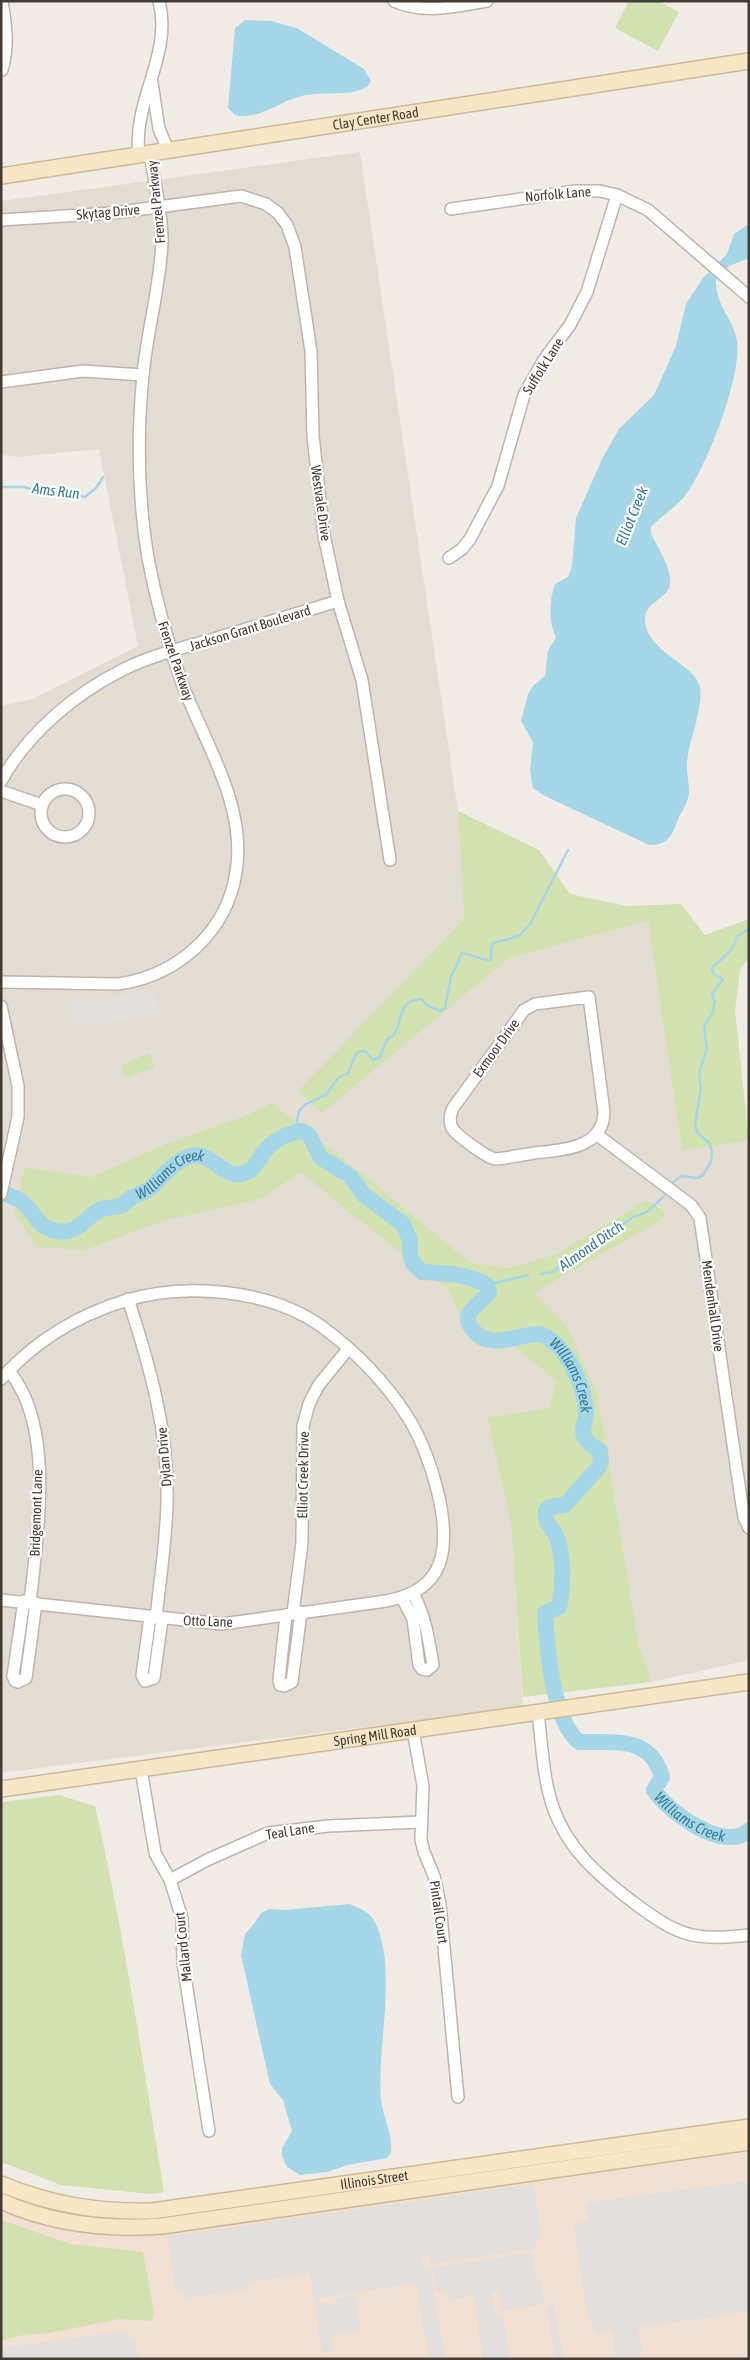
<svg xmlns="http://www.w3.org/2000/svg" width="750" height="2360" viewBox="0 0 750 2360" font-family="'Asap Condensed',sans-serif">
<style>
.residential{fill:#e4ddd4}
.commercial{fill:#f2e0d2}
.green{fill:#d3e2b1}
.parking{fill:#e2dfdd}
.water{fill:#a6d7e9}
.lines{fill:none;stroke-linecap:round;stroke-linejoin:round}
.stream{stroke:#a6d7e9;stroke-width:2.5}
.river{stroke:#a6d7e9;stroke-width:16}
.street-casing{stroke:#beb5ac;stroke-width:14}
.secondary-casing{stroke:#cdb898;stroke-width:18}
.street{stroke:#fff;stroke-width:11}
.secondary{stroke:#f9e6c7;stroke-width:15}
.labels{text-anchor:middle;stroke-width:4.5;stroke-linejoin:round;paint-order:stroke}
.street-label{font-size:14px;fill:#433c35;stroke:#fff}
.water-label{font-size:15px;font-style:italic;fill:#347a96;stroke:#fff}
</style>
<rect width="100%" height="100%" fill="#f1ece5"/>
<path class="residential" d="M360,152l98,659 6,108 -165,172 23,21 187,-154 139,-37 34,228 67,-8v519l-97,22 -14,-40 -40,-247 -31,-69 -34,-33 127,-72 6,-9 -20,-12 -90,54 -50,14 -38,-6 -103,-86 -93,-73 -23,11 -86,31 -72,32 -66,-10 61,83 78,-29 97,-22 40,-27 41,35 107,83 19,47 44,8 45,36 -8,27 -62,9 24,105 12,185 -522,66v-1067l32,-7 105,-53 -39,-197 -81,8 -17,-2v-254z"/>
<path class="commercial" d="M749,2148v211h-748v-150l97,23z"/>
<g class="green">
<path d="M629,1h29l21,11 -21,39 -43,-23z"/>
<path d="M458,811l81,39 31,44 56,12 55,-2 24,31 44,-16v39l-9,12 -5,41 14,130 -67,9 -34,-229 -139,37 -187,155 -24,-22 166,-172z"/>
<path d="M149,1053l6,14 -29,11 -5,-13z"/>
<path d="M272,1103l93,73 104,86 37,6 50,-14 90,-54 20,12 -6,9 -126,72 33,33 31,69 40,247 14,40 -129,15 -12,-174 -24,-106 62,-9 8,-27 -45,-36 -44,-8 -19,-47 -107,-83 -41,-35 -40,27 -97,22 -78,29 -49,-3 -23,-34 11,-46 66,10 72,-32 86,-31z"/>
<path d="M59,1795l36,11c29,128 48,257 69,386l-13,2 -90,-9 -60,-23v-360z"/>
<path d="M1,2220l70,24 72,8 11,61 -2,8 -33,-2 -69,14 -27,2 -22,6z"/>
</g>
<g class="parking">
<path d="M153,990l5,23 -50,10h-37l1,-25 34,1z"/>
<path d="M749,2181v129l-42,8 -69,8 4,29 -26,4 -4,-30 -14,6 -11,-19 -13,-93 14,-3 -3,-17z"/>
<path d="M534,2184l7,56 -7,1 2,7 -106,16 -1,-9 -8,1 2,13 7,-1 15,91h-16l-13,-76 -97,15 1,6 16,-1 -1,-4 20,-4 6,36 -30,5 2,15 -11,2 -12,-80 -63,9v7l-62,9 -3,-9h-7l-8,-52z"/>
<path d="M532,2253l4,25h4l4,26 -43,7 -3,-19 -6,1 3,24 8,-1 7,43h-27l-9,-63 -26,4 -1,-9 -11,1 -4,-24z"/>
<path d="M554,2306l9,53h-8l-8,-52z"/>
<path d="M127,2331l1,7 7,-1 3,22h-137v-11z"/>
</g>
<g class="water">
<path d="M245,20l26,1 26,7 67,41 7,12 -4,6c-23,11 -45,3 -69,10 -19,5 -41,24 -63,18l-7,-7 7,-80z"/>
<path d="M749,224v34l-20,8 -13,14c-1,26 17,37 21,61 5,35 -30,126 -52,155 -10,12 -24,20 -34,31v7c7,14 20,33 19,49 -1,19 -33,17 -23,47 9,24 46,36 52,54 6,18 -8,52 -11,71 -3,12 1,25 1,38 -1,9 -6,17 -10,24 -7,16 -8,28 -30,28l-104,-49 -12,-8 -3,-17 3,-29 -12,-21 7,-27 5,-8 12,-10 3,-25 8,-14c-8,-16 -7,-36 -1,-53l13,-7 4,-11 4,-48 27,-61 16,-28 35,-34 22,-49 10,-42 17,-26 24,-24 7,-20z"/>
<path d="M349,1904c8,3 21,8 25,16 25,47 2,129 7,180 2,18 12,34 10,53l-4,5 -39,7 -21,7 -27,3 -13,-8 -5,-11v-8l10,-17 -9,-31 -13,-16 -29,-129 4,-21 9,-10 7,-11 8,-4 16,1z"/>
</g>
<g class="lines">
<g class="stream">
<path d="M1,487h23l18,5 22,1 21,4 11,-9 7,-11"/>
<path d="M302,1131l-5,-10 2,-10 7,-7 20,-9 12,-17 10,-5 8,-19 4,-3 6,1 7,8 7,-3c2,-6 4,-14 8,-18 1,-1 6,-4 6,-5 10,-13 2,-33 27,-35l6,6 13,6 5,-3 6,-31 11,-24c10,1 18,8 29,7v-14l4,-4 15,-3 11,-5 9,-10 38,-74"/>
<path d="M672,1183l9,-7 16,2 5,-2 9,-14 1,-10 -2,-8 -13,-12 -2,-8 6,-36 -2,-14 8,-26 -3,-21 9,-16 2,-9 -3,-8 11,-15 -10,-5 -1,-6 19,-18 7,-14 11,-7"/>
<path d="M541,1274l13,-2 15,-14 10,-2 14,-8 17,-11 3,-6 20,-14 14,-5 17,-16"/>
<path d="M487,1285l41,-10"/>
</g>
<path class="river" id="s1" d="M1,1192c7,3 15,6 21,10 13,10 14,25 34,29 21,5 29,-14 45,-22 6,-2 13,-1 19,-3 5,-2 8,-6 12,-9 6,-3 12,-4 17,-8 13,-11 25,-29 42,-33 22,-6 34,29 58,15 6,-4 9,-10 12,-15 10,-15 23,-22 41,-25l7,4 11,22 30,19 14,19 39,29 7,16v14l3,9 9,9c21,1 47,2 65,13l2,8c-5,7 -18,14 -21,23 -1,5 2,10 5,14 17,22 47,3 67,4 26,9 45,52 46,78 1,6 -3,12 -3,19 0,9 10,16 17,20l1,10 -3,7 -33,37 -15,2 -4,3c-3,14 9,18 12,31 6,21 5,45 1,66l-14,6c2,34 7,107 34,129 35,1 71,-7 83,35l-8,13c13,21 71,64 95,40"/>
<defs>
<g id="street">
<path d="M394,1c30,14 62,5 93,0"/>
<path d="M2,70c7,-24 4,-44 0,-69"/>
<path d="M152,83l7,46 9,21"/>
<path d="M139,155c-7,-54 34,-100 20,-154"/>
<path d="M451,209l125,-18h24l17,4 31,15 101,87"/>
<path d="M1,220l112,-7 128,-17 25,8 12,9 9,12 8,22 16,104 2,85 11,99 14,66 24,79 28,180"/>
<path d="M1,382l82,-11 60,4"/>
<path d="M449,558l13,-9 8,-10 28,-53 26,-91 21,-37 25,-33 17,-33 30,-97"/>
<path d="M1,781c27,-48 73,-87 123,-112 27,-13 57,-21 86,-29 43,-13 86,-26 128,-39"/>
<circle cx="65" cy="813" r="24"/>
<path d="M1,791l41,14"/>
<path d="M1,982l118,2c59,-9 108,-52 117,-112 11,-65 -30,-127 -53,-186 -15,-42 -27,-85 -35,-128 -10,-60 -11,-123 -5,-183 4,-44 18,-92 19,-135 0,-29 -8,-58 -12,-87"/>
<path d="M589,997l15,115c-1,37 -42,38 -70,41 -13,2 -26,5 -39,6 -9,-2 -38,-23 -43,-31 -3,-7 -2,-14 1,-20l71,-98 11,-6z"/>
<path d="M1,1006l17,80v31l-17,77"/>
<path d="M596,1134l95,71 9,13 41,281 3,18 5,11"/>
<path d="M128,1299c22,67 41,134 39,205 -1,38 -7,76 -11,114"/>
<path d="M9,1370c5,7 10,15 14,23 28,58 14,147 7,209"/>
<path d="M1,1379c34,-38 75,-63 123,-78 59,-19 145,-12 197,25 34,25 63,54 86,90 22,33 50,117 29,155 -11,19 -30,26 -50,30l-164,23 -221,-24"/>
<path d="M402,1598l11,21 6,46 3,4 5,1 6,-5c-5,-29 -7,-46 -20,-72"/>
<path d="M24,1601l-11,75 2,5 3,1 8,-4 10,-75"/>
<path d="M293,1613l9,-70 1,-117 6,-22 9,-18 30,-37"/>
<path d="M286,1615l-7,65 1,5 4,1 8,-4 9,-70"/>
<path d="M150,1617l-8,58 3,6 9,-3 8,-59"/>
<path d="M538,1713c4,32 5,67 16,97 15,40 43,64 75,89 20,15 39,30 63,36 19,4 38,2 57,0"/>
<path d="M413,1730l10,56 -2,54 3,12 10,24 6,28 18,193"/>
<path d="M141,1769l14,84 15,27 12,38 1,45 26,168"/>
<path d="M170,1880l37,-20 61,-27 60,-7 93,-4"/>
</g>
<g id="secondary">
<path id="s2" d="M1,176l748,-115"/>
<path id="s3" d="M1,1789l748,-107"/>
<path id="s4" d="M1,2184c50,21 97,28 151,27l597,-84"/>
<path d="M1,2201c51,23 106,29 161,25l587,-84"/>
</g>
</defs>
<use href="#street" class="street-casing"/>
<use href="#secondary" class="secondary-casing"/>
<use href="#street" class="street"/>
<use href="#secondary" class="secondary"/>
</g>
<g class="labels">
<g class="street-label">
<text dy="5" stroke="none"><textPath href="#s2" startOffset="379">Clay Center Road</textPath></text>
<text transform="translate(558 194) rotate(-5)" y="5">Norfolk Lane</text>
<text transform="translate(156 202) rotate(-96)" y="5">Frenzel Parkway</text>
<text transform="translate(108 212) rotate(-5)" y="5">Skytag Drive</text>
<text transform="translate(543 366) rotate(-58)" y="5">Suffolk Lane</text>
<text transform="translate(321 503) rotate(82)" y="5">Westvale Drive</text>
<text transform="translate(250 628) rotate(-17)" y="5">Jackson Grant Boulevard</text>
<text transform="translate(176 661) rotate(71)" y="5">Frenzel Parkway</text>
<text transform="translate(496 1048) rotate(-54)" y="5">Exmoor Drive</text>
<text transform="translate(713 1306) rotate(82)" y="5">Mendenhall Drive</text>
<text transform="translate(164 1457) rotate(-95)" y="5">Dylan Drive</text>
<text transform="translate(303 1475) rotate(-89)" y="5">Elliot Creek Drive</text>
<text transform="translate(36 1513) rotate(-88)" y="5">Bridgemont Lane</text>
<text transform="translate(208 1621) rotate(2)" y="5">Otto Lane</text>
<text dy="5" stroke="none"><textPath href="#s3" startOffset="378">Spring Mill Road</textPath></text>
<text transform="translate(290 1831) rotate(-9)" y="5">Teal Lane</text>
<text transform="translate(439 1912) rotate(82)" y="5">Pintail Court</text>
<text transform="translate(183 1947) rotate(-96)" y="5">Mallard Court</text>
<text dy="5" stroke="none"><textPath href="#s4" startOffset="379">Illinois Street</textPath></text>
</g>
<g class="water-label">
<text transform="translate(56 491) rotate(7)" y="5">Ams Run</text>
<text transform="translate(632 516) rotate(-68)" y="5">Elliot Creek</text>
<text dy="5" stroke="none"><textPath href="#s1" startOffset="201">Williams Creek</textPath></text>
<text transform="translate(591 1246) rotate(-35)" y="5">Almond Ditch</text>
<text dy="5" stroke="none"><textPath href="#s1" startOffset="802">Williams Creek</textPath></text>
<text dy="5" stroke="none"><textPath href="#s1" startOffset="1389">Williams Creek</textPath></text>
</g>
</g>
<rect width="750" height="2360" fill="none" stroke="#433c35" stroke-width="5"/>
</svg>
